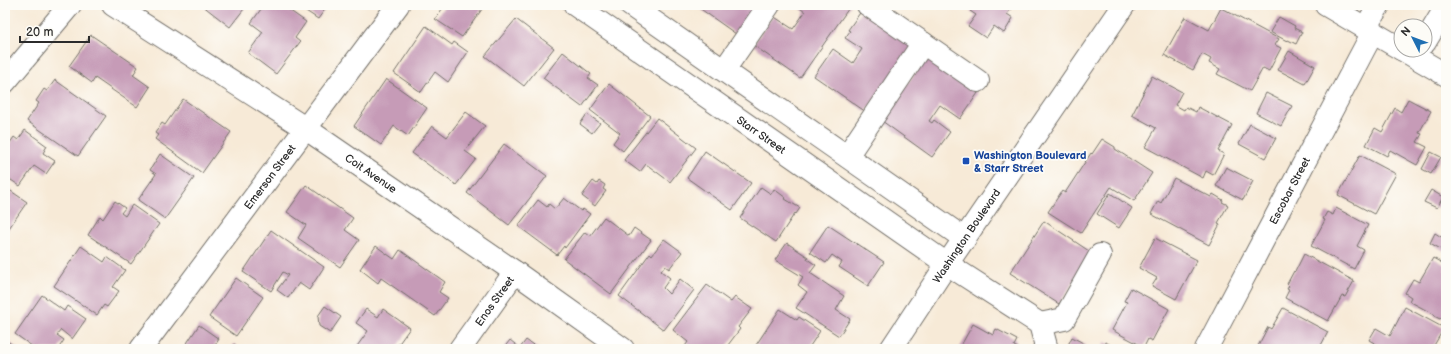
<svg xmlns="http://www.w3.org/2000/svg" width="1451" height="354" viewBox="0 0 1451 354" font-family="'Balsamiq Sans',sans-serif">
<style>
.building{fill:#c69bb7}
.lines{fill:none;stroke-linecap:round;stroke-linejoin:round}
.minor-casing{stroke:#726e67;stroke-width:24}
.minor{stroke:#fff;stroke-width:22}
.transit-dot{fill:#1a4fb4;stroke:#fdfcf7;stroke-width:1.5}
.labels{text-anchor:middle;stroke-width:3.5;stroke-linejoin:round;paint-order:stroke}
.street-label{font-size:11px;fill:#2b2b2b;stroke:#fdfcf7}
.transit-label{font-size:11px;font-weight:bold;fill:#164399;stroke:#fdfcf7;text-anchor:start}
</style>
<rect width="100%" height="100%" fill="#fdfcf7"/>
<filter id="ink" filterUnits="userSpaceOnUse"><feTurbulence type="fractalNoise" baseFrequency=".025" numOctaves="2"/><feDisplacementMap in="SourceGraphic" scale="8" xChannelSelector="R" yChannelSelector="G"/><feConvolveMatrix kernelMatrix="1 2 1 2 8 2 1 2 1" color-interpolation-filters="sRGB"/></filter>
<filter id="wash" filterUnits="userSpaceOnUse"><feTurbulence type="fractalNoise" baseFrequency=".012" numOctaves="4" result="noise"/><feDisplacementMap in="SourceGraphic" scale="16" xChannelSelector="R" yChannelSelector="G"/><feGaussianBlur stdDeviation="0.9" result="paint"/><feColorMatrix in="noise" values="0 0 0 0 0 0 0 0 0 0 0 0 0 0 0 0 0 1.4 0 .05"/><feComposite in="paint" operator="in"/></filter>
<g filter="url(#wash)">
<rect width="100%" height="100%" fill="#f7ead7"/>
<g id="blocks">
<g class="building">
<path d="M202,5h45l-17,22z"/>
<path d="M264,5h18l24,17 -11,16 5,4 -24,32 -28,-21 15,-21 -12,-9z"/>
<path d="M297,5h31l-10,14z"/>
<path d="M445,5h40l-23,32 -27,-18z"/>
<path d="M695,5h61l-20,29z"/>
<path d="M796,5h55l-51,73 -47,-33 20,-29 20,13 12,-17z"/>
<path d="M975,5h39l-7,9 6,4 -9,15 -10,-7 -8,12 -18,-12 8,-11 -6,-4z"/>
<path d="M1221,8l58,31 -4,6 6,3 -12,23 -6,-3 -13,23 -33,-17 3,-5 -11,-6 2,-4 -9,-5 -9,16 -29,-15 21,-38 24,13z"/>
<path d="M862,10l51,36 -47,66 -52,-36 19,-27 20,14 9,-14 -17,-11 5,-7 -2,-1z"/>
<path d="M1279,17l16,9 -1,2 8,4 -6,12 -8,-4 -1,1 -17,-9z"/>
<path d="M516,19l38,29 -30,38 -39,-30z"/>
<path d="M426,26l26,19 2,-3 14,10 -20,30 -13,-10 -14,20 -27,-19z"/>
<path d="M91,35l47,32 -5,8 17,12 -13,20 -42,-29 -3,5 -23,-17z"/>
<path d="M1289,51l26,15 -10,18 -27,-14z"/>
<path d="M563,52l28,22 -3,4 10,7 -16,22 -39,-29z"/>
<path d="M926,57l52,36 -18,26 -20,-14 -11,16 3,2 2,-3 16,12 -18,25 -50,-36z"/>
<path d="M1152,76l30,16 -7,13 9,5 2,-3 10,5 2,-5 34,18 -14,26 6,3 -11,21 -7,-4 -3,7 -58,-31 11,-19 -24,-13z"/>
<path d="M386,79l41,29 -19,28 -14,-10 -13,19 -27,-19z"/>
<path d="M55,80l51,36 -28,40 -51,-35 12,-18 -3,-2 8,-12 3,2z"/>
<path d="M609,84l41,32 -27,35 -10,-8 7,-10 -30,-23z"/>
<path d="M1266,93l26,13 -11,20 -25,-13z"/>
<path d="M183,99l48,33 -29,41 -47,-34 3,-4 -3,-2 7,-10 3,2z"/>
<path d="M1408,99l23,12 -12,22 3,1 -5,8 10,5 -10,18 -27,-15 -3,6 -21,-11 9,-17 7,4 13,-24 6,4z"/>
<path d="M466,112l19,14 -20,25 11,8 -20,26 -44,-32 20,-27 15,11z"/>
<path d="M587,114l13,9 -8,10 -12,-9z"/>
<path d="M657,118l39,30 -26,34 -24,-18 -6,8 -16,-12z"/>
<path d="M1250,124l26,14 -11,20 -26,-14z"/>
<path d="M25,130l22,16 -4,7 12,8 -9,13 -12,-8 -14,20 -15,-10v-26l9,-13 4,3z"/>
<path d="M1102,139l13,8v2l37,24 -18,28 -23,-14 -30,46 -33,-21 14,-21 3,2 26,-40 1,1z"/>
<path d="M504,144l43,32 -38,49 -42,-32z"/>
<path d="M705,151l46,32 -19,27 -45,-32z"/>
<path d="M1431,152l10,5 -10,17 -9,-5z"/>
<path d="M160,154l34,24 -29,41 -27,-19 18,-26 -6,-4z"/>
<path d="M1360,155l36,19 -22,40 -36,-19z"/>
<path d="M1226,167l27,14 -10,19 -27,-14z"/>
<path d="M1174,178l37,19 2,-3 10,6 -1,2 6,3 -10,18 2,1 -11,21 -58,-31 7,-13 3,2z"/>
<path d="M593,181l4,3 2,-3 6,4 -2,4 3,2 -11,15 -13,-10z"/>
<path d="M306,185l47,33 -8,12 14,10 -19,27 -42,-29 8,-13 -19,-13z"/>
<path d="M5,187l22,15 -22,32z"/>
<path d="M761,187l10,7 3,-5 12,9 -1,1 15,9 -4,6 -1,-1 -19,29 -36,-24z"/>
<path d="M1431,190l12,7 -6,11 -13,-6z"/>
<path d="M1110,193l22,15 -13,20 -22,-14z"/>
<path d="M564,198l17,13 2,-2 7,5 -25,34 -1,-2 -7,9 -39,-29 20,-26 9,7 2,-3 6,5z"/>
<path d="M115,201l10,7 -4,5 4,3 7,-11 27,19 -28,40 -43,-29 12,-19 3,3z"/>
<path d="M1336,208l32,17 -11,21 7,4 -10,19 -43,-23 14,-26 -2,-1 4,-7 6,3z"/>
<path d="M604,217l25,19 5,-8 17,12 -40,54 -47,-35 21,-27 5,4z"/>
<path d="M1044,221l48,32 -33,51 -49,-31z"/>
<path d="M828,225l56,37 -16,24 -29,-19 3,-5 -10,-7 -6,8 -16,-11z"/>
<path d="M271,230l53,37 -15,23 -10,-7 -11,15 -11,-8 11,-15 -5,-3 -12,19 -28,-19z"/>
<path d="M1435,233l8,5 3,-5v19l-16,-9z"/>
<path d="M1155,238l42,22 -21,39 -24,-13 5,-8 -18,-10z"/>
<path d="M664,239l18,13 -13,17 -4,-3 -4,5 9,7 -7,10 6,6 11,-15 14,11 -30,40 -45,-34 31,-43 2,2z"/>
<path d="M787,243l21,14 -1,2 9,6 -6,8 34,23 -8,14 14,9 -11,17 -43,-28 11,-16 -9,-7 5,-8 -28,-17z"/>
<path d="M81,246l23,16 3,-5 18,13 -12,17 6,4 -12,16 -3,-2 -7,10 -43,-29z"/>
<path d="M376,246l18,13 6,-9 45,32 -6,10 9,6 -13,18 -54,-38 -3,5 -18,-14z"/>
<path d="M1304,254l50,27 -9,16 -3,-1 -14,25 -43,-23 4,-8 -2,-1 2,-3 -2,-2 7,-13 1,1z"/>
<path d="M1433,258l13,7v55l-4,-3 -2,2 -6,-3 1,-1 -26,-14 2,-4 -6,-4 8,-14 6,3z"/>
<path d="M236,278l27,19 -27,39 -27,-19z"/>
<path d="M707,285l24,17 4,-5 17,12 -14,18 2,2 -15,20h-42l5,-7 -15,-12z"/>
<path d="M1131,288l38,21 -17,32 -4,-2 -4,8 -32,-17 15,-28 -3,-1z"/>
<path d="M42,295l22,16 3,-5 19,13 -14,20 -11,-9 -4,5 7,5 -6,9h-22l-21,-15z"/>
<path d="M325,306l16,11 -11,16 -11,-7 -1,-10z"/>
<path d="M1405,307l39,21 -12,21h-47l-16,-9 7,-12 14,8z"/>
<path d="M1283,308l45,24 -9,17h-14l-2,-1 -1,1h-39l-5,-3 10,-19 3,2z"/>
<path d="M366,309l12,8 5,-8 27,19 -15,21h-40l13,-18 -12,-8z"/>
<path d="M780,309l17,11 2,-3 21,14 -12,18h-48l-4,-4z"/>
<path d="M973,324l20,11 3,-6 21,11 -3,6 6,3h-61z"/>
<path d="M199,325l20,14 -5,8 3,2h-34z"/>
<path d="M1072,337l13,7 -2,5h-17z"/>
<path d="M6,340l12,9h-13z"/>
<path d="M510,340l10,8 6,-8 13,9h-36z"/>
<path d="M1105,342l14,7h-17z"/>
<path d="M234,344l7,5h-11z"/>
</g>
</g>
</g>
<g filter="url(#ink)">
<use href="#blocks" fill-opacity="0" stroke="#726e67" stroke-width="1"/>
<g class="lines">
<defs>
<g id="minor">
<path id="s1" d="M113,5l192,123 210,144 108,77"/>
<path id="s2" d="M575,5l372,259 93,60 6,22 -2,3"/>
<path d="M630,5l335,234"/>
<path d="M868,5l110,76"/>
<path d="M1326,5l75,44"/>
<path d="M1365,28l14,-23"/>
<path d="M1425,42l21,-35"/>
<path d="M1403,50l43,25"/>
<path d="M724,70l45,-65"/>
<path d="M5,82l65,-77"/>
<path d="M847,156l76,-113"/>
<path d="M1040,324l24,-5 36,-64"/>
<path id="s3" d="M141,349l257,-344"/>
<path id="s4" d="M460,349l55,-77"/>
<path id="s5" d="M891,349l56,-85 177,-259"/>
<path id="s6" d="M1206,349l167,-317"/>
</g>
</defs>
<use href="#minor" class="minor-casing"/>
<use href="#minor" class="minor"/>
</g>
</g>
<rect class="transit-dot" x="962" y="157" width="8" height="8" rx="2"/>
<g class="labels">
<g class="street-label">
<text dy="4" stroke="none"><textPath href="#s2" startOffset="227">Starr Street</textPath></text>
<text dy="4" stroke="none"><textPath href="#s1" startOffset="308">Coit Avenue</textPath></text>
<text dy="4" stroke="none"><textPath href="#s3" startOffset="215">Emerson Street</textPath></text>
<text dy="4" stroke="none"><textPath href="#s6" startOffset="179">Escobar Street</textPath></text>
<text dy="4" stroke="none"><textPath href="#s5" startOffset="136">Washington Boulevard</textPath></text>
<text dy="4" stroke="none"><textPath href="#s4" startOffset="59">Enos Street</textPath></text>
</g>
<g class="transit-label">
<text x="974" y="159">Washington Boulevard<tspan x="974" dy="13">&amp; Starr Street</tspan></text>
</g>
</g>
<rect width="1451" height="354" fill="none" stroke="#fdfcf7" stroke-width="20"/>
<g transform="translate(1413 38) rotate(312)"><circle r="19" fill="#fdfcf7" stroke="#a9a8a5"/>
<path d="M0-3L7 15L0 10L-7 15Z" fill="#1f6fb2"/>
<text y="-6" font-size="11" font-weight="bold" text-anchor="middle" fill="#2b2b2b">N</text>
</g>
<path d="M20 36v6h69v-6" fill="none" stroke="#2b2b2b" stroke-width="2"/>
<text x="26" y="36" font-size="12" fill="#2b2b2b" stroke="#fdfcf7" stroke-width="3" paint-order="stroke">20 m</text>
</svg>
